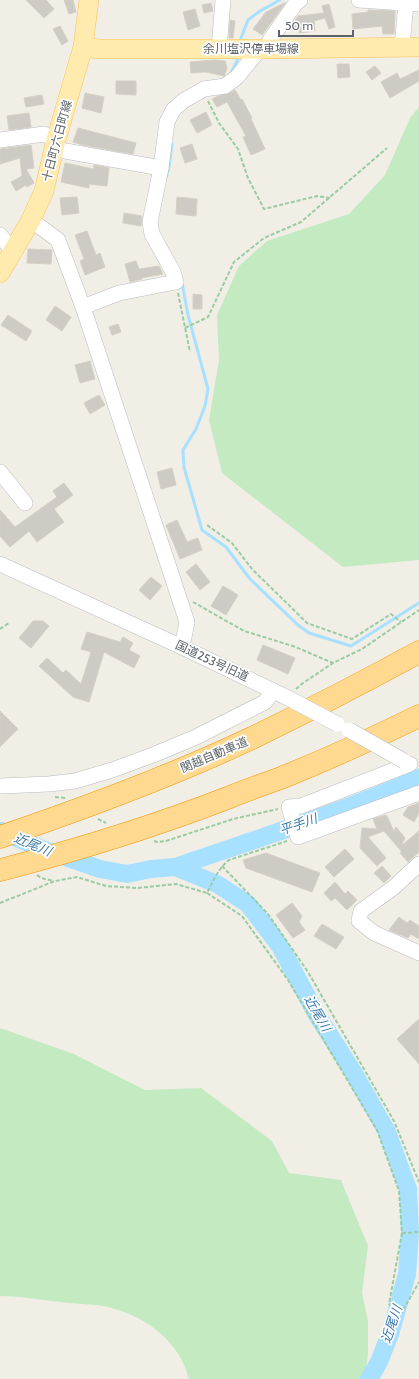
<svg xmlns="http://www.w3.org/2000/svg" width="419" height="1379" viewBox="0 0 419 1379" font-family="Cabin,'Noto Sans JP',sans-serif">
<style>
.green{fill:#c4eac1}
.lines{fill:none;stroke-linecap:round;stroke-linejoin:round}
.stream{stroke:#a8e0ff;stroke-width:3}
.river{stroke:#a8e0ff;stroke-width:18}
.building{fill:#cecbc5;stroke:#d6cfc4}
.minor-casing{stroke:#b8bcc1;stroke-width:16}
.major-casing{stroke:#fdbf53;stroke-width:20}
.highway-casing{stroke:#f79500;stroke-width:23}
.path{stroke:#99cca3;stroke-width:2;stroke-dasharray:4 2;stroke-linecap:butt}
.minor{stroke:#fff;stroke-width:15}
.major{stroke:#ffebad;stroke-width:19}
.highway{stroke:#ffd98f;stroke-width:22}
.minor-bridge-casing{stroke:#b8bcc1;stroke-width:16;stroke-linecap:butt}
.minor-bridge{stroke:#fff;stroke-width:15}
.labels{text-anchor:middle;stroke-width:3.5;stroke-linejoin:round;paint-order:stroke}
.street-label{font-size:12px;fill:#5d6368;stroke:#fff}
.water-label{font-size:13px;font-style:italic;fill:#3677a8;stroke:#fff}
</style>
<rect width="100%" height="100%" fill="#f1eee6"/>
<g class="green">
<path d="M419,107v453l-76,7 -121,-94 -13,-53 10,-60 -2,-45 22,-49 28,-25 82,-27 36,-39 25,-57z"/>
<path d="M0,1028l74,26 71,36 56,-2 71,53 17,32 52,7 27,66 -6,47 6,28v33l-3,25h-176c-9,-36 -40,-60 -74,-70 -14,-5 -39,-5 -54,-7 -20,-2 -41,-6 -61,-6z"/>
</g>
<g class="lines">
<g class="stream">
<path d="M241,38l7,-18 12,-9 20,-11"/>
<path d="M230,75l8,-16"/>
<path d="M166,178l3,-11 3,-23"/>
<path d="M182,283l6,32 20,74 -3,17 -9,23 -13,21 1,17 18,63 24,17 24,32 48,46 11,8 42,13 68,-43"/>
</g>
<g class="river">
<path d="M1,831l41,18 58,20 27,5 24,-5 24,-2 42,17 31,20 32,42 37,69 36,57 34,60 21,57 2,43 -3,42 -17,60 -11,28 -10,17"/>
<path d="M175,867c81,-28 165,-54 244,-89"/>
</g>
</g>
<g class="building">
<path d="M26,0h20l8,9 -10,9z"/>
<path d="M64,0h9l3,12 -7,2z"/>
<path d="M286,2l-24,33 -9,-6 13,-17z"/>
<path d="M211,3l2,8 -9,2 -2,-8z"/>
<path d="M329,4l6,23 -6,2 -4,-11 -11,3 1,10 -16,2v-3h-9v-2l8,-12 26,-3 -2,-7z"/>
<path d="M195,9l5,17 -12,4 -5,-18z"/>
<path d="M368,10l27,1 -1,23h-11l-1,-8 -29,3 -1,-15 16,-2z"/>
<path d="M230,20l5,1 -2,17h-4z"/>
<path d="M60,26l8,15 -6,4 -9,-16z"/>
<path d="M214,60l11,1 2,7 -2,6 -1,2 -18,-4 -15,1 -1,-11z"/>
<path d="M337,64h12l1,13 -12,1z"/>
<path d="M375,66l6,7 -9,7 -6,-8z"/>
<path d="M419,70v11l-29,17 -9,-16 16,-9 3,6z"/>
<path d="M116,81h20v14l-20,-1z"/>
<path d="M235,90l6,10 1,-1 10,19 -1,1 14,30 -14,6 -8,-18 3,-1 -19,-34 -10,5 -5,-8 6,-3 12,-3z"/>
<path d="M85,93l19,4 -3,16 -19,-5z"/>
<path d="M42,95l2,9 -18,3 -2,-9z"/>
<path d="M206,112l6,13 -15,8 -7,-13z"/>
<path d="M29,113l2,14 -22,3 -2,-14z"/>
<path d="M78,128l58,15 -3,11 -50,-9 -10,-3z"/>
<path d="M192,144l5,15 -12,4 -5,-15z"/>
<path d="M31,145l3,23 -8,1 8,14 -7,4 -1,-2 -10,6 -5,-9 11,-6 -2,-18 -20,6v-15z"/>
<path d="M65,163l29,6v-4l15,3 -2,18 -18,-2v4l-28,-6z"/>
<path d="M77,197l2,16 -17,2 -2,-17z"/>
<path d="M177,197l20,2 -1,17 -20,-2z"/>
<path d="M124,213l18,3 -1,10 -18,-3z"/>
<path d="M87,231l9,24 4,-2 5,14 -20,8 -5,-14 4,-2 -9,-24z"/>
<path d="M28,249l24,1 -1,14 -24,-1z"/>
<path d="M136,261l3,8 20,-3 4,8 -22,4 1,1 -12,3 -5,-18z"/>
<path d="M193,294l9,1v14h-9z"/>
<path d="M55,306l16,11 -9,14 -16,-11z"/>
<path d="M8,315l24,16 -6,10 -25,-16z"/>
<path d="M118,324l3,8 -9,3 -3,-8z"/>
<path d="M90,361l5,18 -15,4 -5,-18z"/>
<path d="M99,395l6,10 -15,9 -6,-11z"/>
<path d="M172,468l4,17 -15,4 -4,-17z"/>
<path d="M64,483l9,12 -19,14 10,13 -27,20 -8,-11 -19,16 -10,-11v-26l15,17 42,-30 -4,-6z"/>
<path d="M177,520l10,22 11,-4 4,12 -22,9 -14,-34z"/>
<path d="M196,564l14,18 -10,8 -14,-18z"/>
<path d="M151,577l11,9 -12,14 -11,-10z"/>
<path d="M223,586l15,9 -12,20 -15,-9z"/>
<path d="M33,621h10l6,5 -18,22 -12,-10z"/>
<path d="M87,632l33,10 3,-5 10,6 -4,7 11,6 -6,12 -30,-16 -15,50 -16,-5 -34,-31 8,-8 16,15 3,-3 15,14 10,-32 -10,-3z"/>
<path d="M263,645l32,13 -7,16 -31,-14z"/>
<path d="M0,711l18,18 -18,18z"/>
<path d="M419,803v10l-5,9 -11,-7 5,-8z"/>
<path d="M386,815l2,3 6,14 2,-5 9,11 -4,8 18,-15v21l-11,10 -8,-9 2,-1 -18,-21 -16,6 18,21 -9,8 -17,-18 2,-20 15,1 -4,-10z"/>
<path d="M345,849l9,10 -20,18 -9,-10z"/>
<path d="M266,853l54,20 -8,19 -66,-24 -3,-8z"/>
<path d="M382,866l9,10 -7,7 -10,-10z"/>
<path d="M335,882l10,12 3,-3 9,9 -10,10 -12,-12 -4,3 -7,-8z"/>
<path d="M292,903l10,13 -3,6 6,8 -12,8 -17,-23z"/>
<path d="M399,917l8,6 3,-3 9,6v13l-8,-5 -3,4 -19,-8z"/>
<path d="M322,924l22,13 -8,12 -22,-13z"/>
<path d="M419,1019v45l-22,-25z"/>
</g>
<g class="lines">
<defs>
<g id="minor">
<path d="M359,0l60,4"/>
<path d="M402,47l4,-44"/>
<path d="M219,49l4,-49"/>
<path d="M270,49v-9l26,-37 4,-3"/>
<path d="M0,140l44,-6 12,6"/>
<path d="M54,149l107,19"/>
<path d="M31,220l27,20 25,67 104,315 -5,25"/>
<path d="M0,235l13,16"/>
<path d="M83,307l36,-14 57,-11 -3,-10 -21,-38 -2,-12 11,-54 6,-46 6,-12 10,-9 21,-12 21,-3 12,-9 23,-28"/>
<path d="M0,472l25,31"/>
<path d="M0,564l182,83 106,51"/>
<path d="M410,764l-109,42 -12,1 9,30 121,-44"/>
<path d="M0,786l49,-2 26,-3 37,-11 41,-15 43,-18 69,-35 8,-11"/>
<path d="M419,864l-26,24 -32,23 -2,10 15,12 45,20"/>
</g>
<g id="major">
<path d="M83,47l16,2h171l149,-2"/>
<path d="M0,273l31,-53 13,-29 12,-51 27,-93 6,-47"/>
</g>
<g id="highway">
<path d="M0,837c85,-29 170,-60 252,-99 56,-27 112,-56 167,-86"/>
<path d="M0,870c78,-20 155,-44 230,-73 17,-7 34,-13 51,-19 47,-19 93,-40 138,-62"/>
</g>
</defs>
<use href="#minor" class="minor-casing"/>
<use href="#major" class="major-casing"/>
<use href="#highway" class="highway-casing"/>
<g class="path">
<path d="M208,101l11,22 19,26 10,29 16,31 53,-13 13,2"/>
<path d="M178,293l12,59"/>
<path d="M185,328l23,-11 26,-55 30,-24 37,-16 86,-74"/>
<path d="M207,525l25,18 20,26 55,54 45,16 39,-25 10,8"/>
<path d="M193,602l51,29 49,15 40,17"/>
<path d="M0,629l9,-6"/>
<path d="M296,689l7,-6 30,-20 29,-14 57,-39"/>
<path d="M55,797l10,1"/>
<path d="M98,819l8,4"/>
<path d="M154,841l3,1 9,-1 67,-22 45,-10"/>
<path d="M222,866l46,48 40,58 86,149 25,61"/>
<path d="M37,875l4,3 13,3"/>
<path d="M207,893l35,23 46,64 89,150 22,61 3,42 -13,71 13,8 17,-30"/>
<path d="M0,903l55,-22 22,-4 29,9 31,2 39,-4 31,9c6,-12 11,-24 22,-33l58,-19"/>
<path d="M402,1233l17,-1"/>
</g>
<use href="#minor" class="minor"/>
<use href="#major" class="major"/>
<use href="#highway" class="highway"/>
<defs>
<g id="minor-bridge">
<path d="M288,698l49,26"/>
<path d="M349,730l55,31"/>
</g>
</defs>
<use href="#minor-bridge" class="minor-bridge-casing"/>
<use href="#minor-bridge" class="minor-bridge"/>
</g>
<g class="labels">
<g class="street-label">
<text x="251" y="53">余川塩沢停車場線</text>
<text transform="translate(57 141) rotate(-75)" y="4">十日町六日町線</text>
<text transform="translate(212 661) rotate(25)" y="4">国道253号旧道</text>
<text transform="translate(214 755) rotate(-23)" y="4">関越自動車道</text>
</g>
<g class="water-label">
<text transform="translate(298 824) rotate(-19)" y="5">平手川</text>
<text transform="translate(33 844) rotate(23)" y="5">近尾川</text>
<text transform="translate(318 1013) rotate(60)" y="5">近尾川</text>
<text transform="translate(391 1324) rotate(-71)" y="5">近尾川</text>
</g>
</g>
<path d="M279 30v6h74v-6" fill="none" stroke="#5d6368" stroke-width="2"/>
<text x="285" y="30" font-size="12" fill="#5d6368" stroke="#ffffff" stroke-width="3" paint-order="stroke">50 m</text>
</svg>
